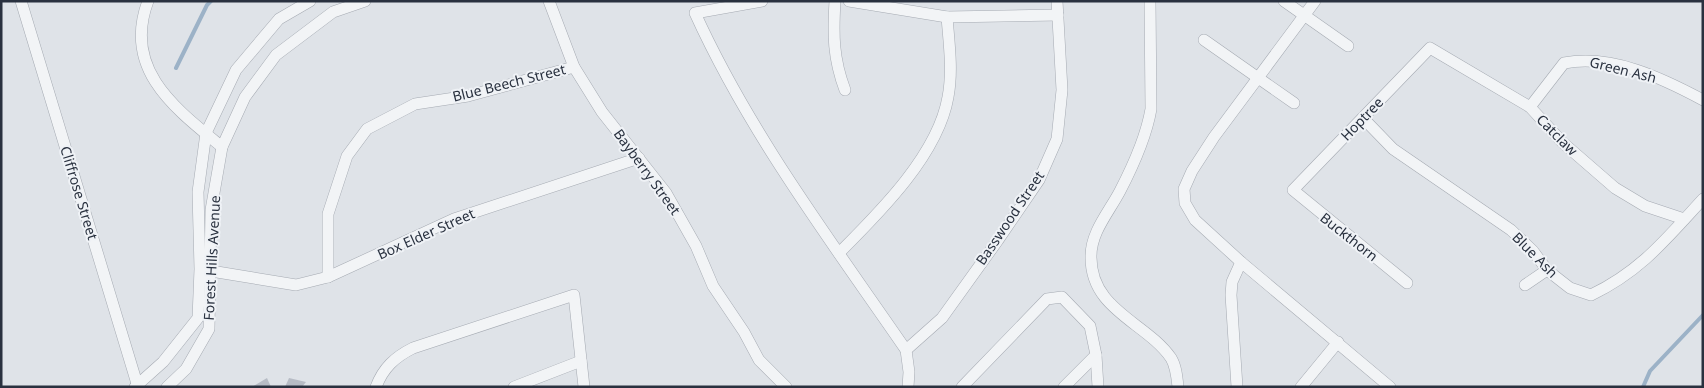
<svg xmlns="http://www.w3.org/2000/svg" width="1704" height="388" viewBox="0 0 1704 388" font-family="'Noto Sans',sans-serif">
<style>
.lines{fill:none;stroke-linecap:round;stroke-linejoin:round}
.stream{stroke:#9cb2c7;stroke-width:4}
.building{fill:#b7bcc5}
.street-casing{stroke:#a5aab2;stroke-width:12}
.street{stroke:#f2f4f6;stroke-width:11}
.labels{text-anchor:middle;stroke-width:4;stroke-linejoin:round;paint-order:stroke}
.street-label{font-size:14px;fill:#29313f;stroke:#eff2f6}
</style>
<rect width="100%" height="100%" fill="#dfe3e8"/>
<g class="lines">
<g class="stream">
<path d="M176,68l31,-63 4,-4"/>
<path d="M1643,387l7,-16 53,-56"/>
</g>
</g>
<g class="building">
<path d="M267,378l4,9h-19z"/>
<path d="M289,378l17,4 -4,5h-17z"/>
</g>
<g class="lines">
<defs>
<g id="street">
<path d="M21,1l117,386"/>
<path d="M148,1c-26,69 28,108 74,146"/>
<path d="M549,1l25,66 28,45 64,81 30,53 17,40 31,46 15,28 27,27"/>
<path d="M762,1l-67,12c55,121 136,228 211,337l3,22 -1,15"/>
<path d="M835,1c-2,34 -2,57 10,89"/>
<path d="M849,1l98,16 111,-2"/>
<path d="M1150,1l1,108c-5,29 -18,57 -31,82 -11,21 -29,41 -29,65 -1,54 55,66 80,102 5,8 6,19 7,29"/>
<path d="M1284,1l64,45"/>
<path d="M1315,1l-101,136 -22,34 -8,18 1,14 10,17 46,42 149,125"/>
<path d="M1204,40l90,63"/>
<path d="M1530,107l34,-44c48,-9 98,15 139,37"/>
<path d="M1363,118l30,31 118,81 22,21 14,19 23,18 21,7c50,-24 75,-56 112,-96"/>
<path d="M839,253c40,-40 99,-98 109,-156 5,-26 1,-54 -1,-80"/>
<path d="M211,271l85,14 32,-8 126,-58 185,-61"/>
<path d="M328,277v-63l19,-58 20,-27 48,-25 53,-8 106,-29"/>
<path d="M1407,283l-114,-93 137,-142 100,59 32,35 53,46 30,18 39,13"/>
<path d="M1525,285l22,-15"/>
<path d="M906,350l36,-32 56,-78 41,-60 18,-41 5,-49 -5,-89"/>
<path d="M135,387l28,-25 35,-44 2,-49 -2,-77 8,-59 30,-63 43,-51 31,-18"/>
<path d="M167,387l19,-18 23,-40 2,-119 11,-63 23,-50 31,-42 57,-43 32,-11"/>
<path d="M376,387c7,-19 19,-30 37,-39l161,-53 10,92"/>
<path d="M514,387l67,-26"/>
<path d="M962,387l85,-88 15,-2 28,29 6,29 2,32"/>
<path d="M1064,387l32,-32"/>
<path d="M1237,387l-6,-92 1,-13 9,-20"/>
<path d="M1301,387l37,-45"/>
</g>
</defs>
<use href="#street" class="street-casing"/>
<use href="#street" class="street"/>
</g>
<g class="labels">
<g class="street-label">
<text transform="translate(1623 70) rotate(14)" y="5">Green Ash</text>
<text transform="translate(509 83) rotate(-14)" y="5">Blue Beech Street</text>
<text transform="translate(1362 119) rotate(-46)" y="5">Hoptree</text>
<text transform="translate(1557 135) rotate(45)" y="5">Catclaw</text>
<text transform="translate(647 172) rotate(54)" y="5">Bayberry Street</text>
<text transform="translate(79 193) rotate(73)" y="5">Cliffrose Street</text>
<text transform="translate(1010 218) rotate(-56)" y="5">Basswood Street</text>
<text transform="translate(426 234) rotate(-24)" y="5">Box Elder Street</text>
<text transform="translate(1349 237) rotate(38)" y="5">Buckthorn</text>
<text transform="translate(1535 255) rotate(45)" y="5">Blue Ash</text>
<text transform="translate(212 258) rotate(-87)" y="5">Forest Hills Avenue</text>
</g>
</g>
<rect width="1704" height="388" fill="none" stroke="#29313f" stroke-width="5"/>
</svg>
